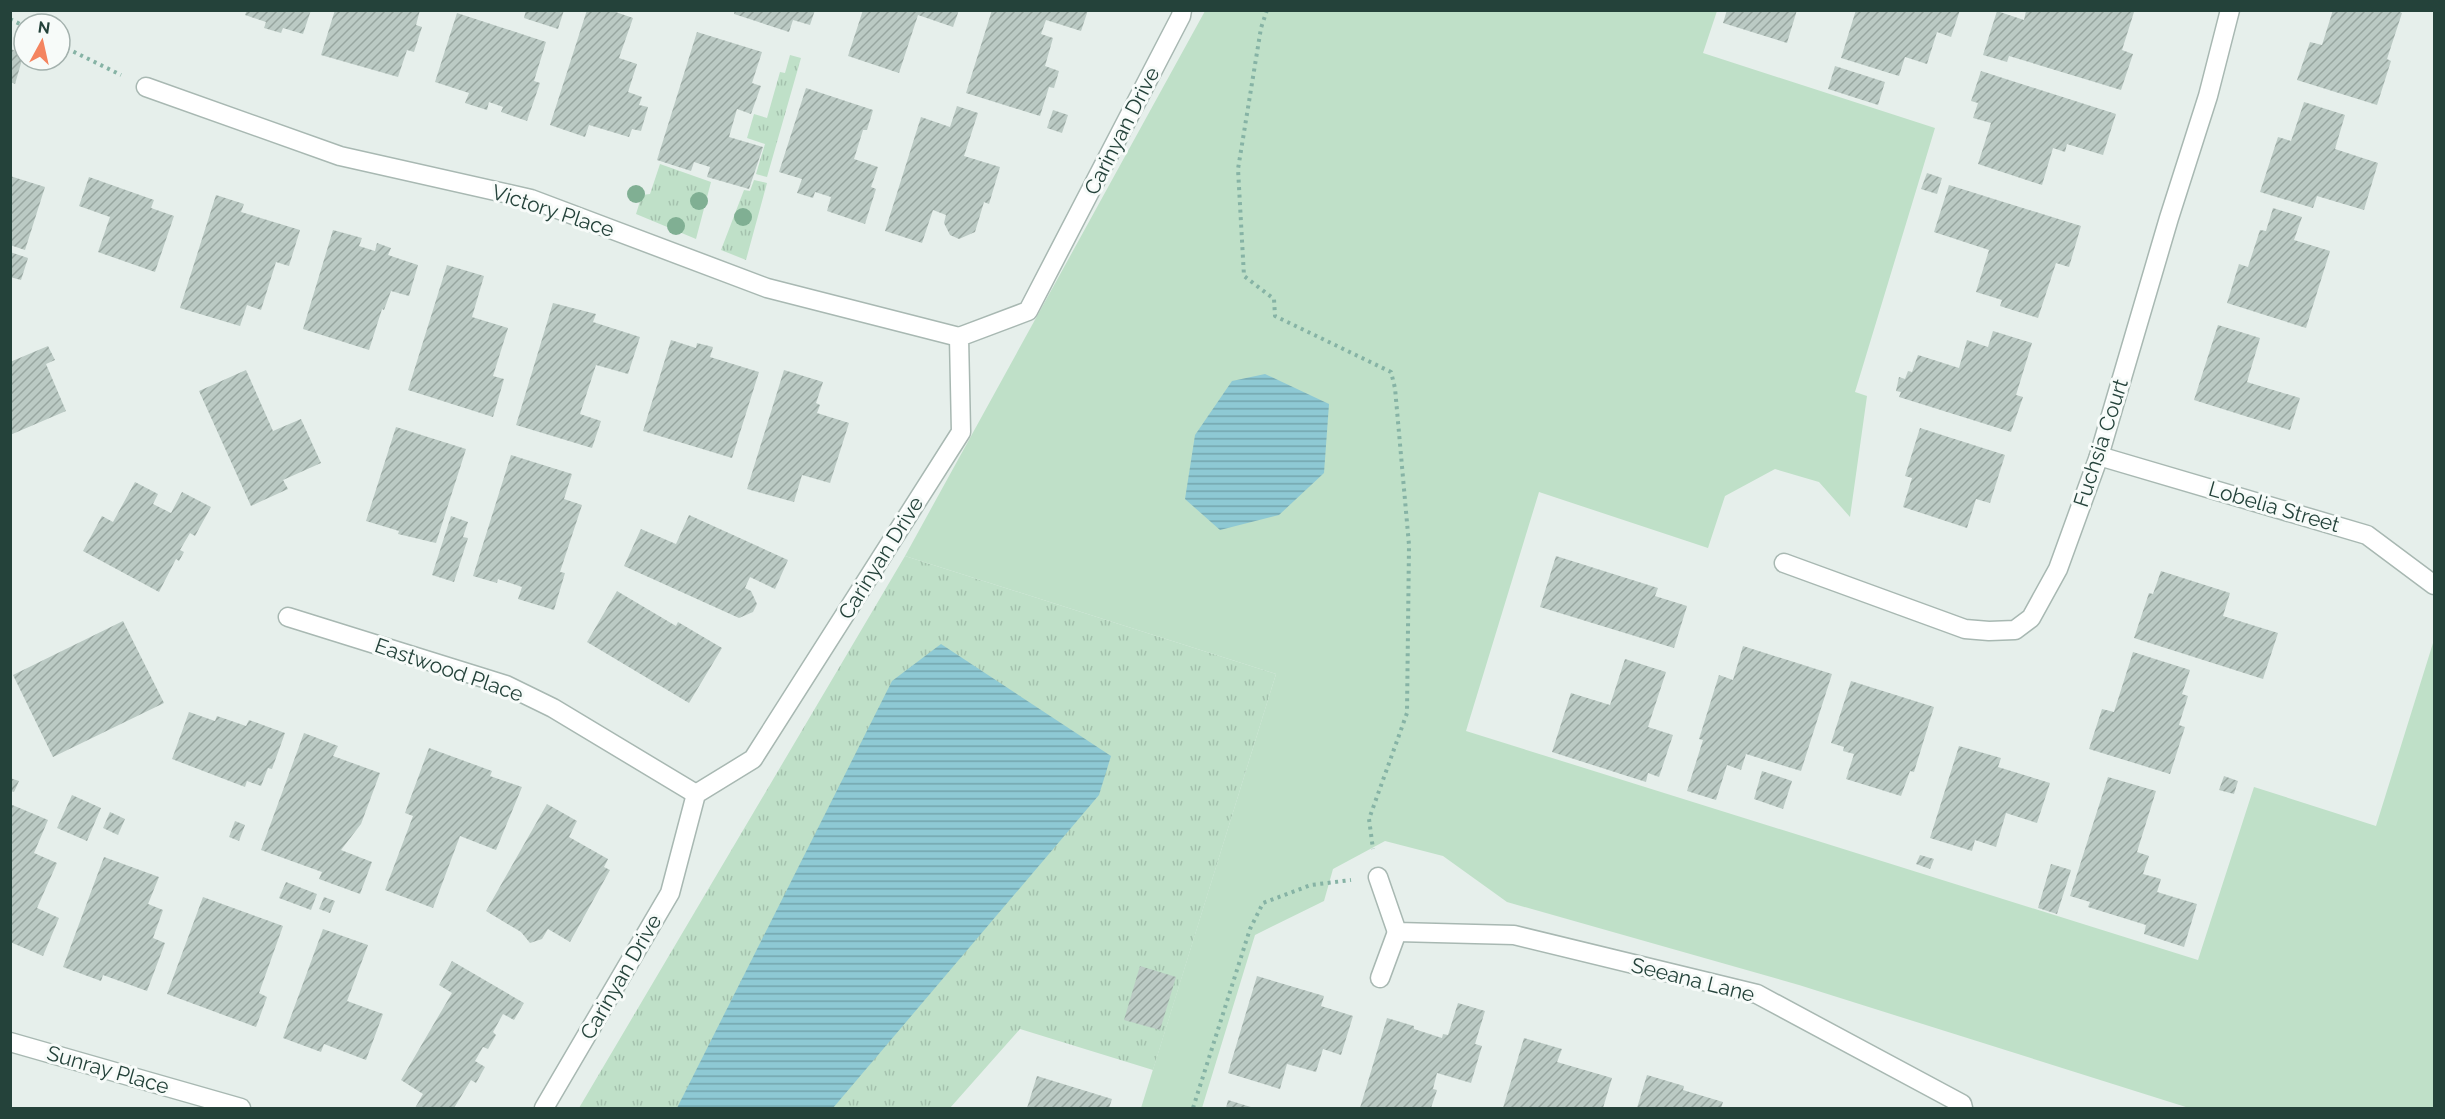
<svg xmlns="http://www.w3.org/2000/svg" width="2445" height="1119" viewBox="0 0 2445 1119" font-family="Raleway,sans-serif">
<style>
.grass{fill:url(#grass-tufts)}
.park{fill:#bfe0c8}
.water{fill:url(#water-rules)}
.building{fill:url(#building-hatch)}
.lines{fill:none;stroke-linecap:round;stroke-linejoin:round}
.minor-casing{stroke:#a8b8b2;stroke-width:21}
.path{stroke:#86b3a5;stroke-width:4;stroke-dasharray:3 4.5;stroke-linecap:butt}
.minor{stroke:#fff;stroke-width:18}
.tree{fill:#80af93}
.labels{text-anchor:middle;stroke-width:6;stroke-linejoin:round;paint-order:stroke}
.street-label{font-size:21px;fill:#24423a;stroke:#f7fbf9}
</style>
<defs>
<pattern id="grass-tufts" width="24" height="20" patternUnits="userSpaceOnUse" patternTransform="scale(1.5)"><rect width="24" height="20" fill="#bfe0c8"/><path d="M3 7l-1-3M5 7V3M7 7l1-3M15 17l-1-3M17 17v-4M19 17l1-3" fill="none" stroke="#a4c1ad"/></pattern>
<pattern id="water-rules" width="6" height="5" patternUnits="userSpaceOnUse" patternTransform="scale(1.5)"><rect width="6" height="5" fill="#8ec9d4"/><path d="M0 2.5h6" fill="none" stroke="#74a5ad"/></pattern>
<pattern id="building-hatch" width="6" height="6" patternUnits="userSpaceOnUse" patternTransform="scale(1.5)"><rect width="6" height="6" fill="#bbcac4"/><path d="M-1 1l2-2M0 6l6-6M5 7l2-2" fill="none" stroke="#98a6a0"/></pattern>
</defs>
<rect width="100%" height="100%" fill="#e6efeb"/>
<g class="grass">
<path d="M790,55l11,3 -34,119 -11,-3 9,-30 -18,-6 7,-24 13,4 13,-46 5,1z"/>
<path d="M660,164l51,18 -15,57 -60,-25 6,-19 8,-1z"/>
<path d="M754,180l13,3 -21,77 -25,-10 23,-60 6,1z"/>
<path d="M905,556l371,118 -123,396 -133,-41 -70,79h-371z"/>
</g>
<path class="park" d="M1205,11h512l-14,42 232,75 -80,264 12,4 -17,121 -31,-35 -44,-13 -50,27 -17,52 -169,-56 -73,239 732,229 56,-173 122,39 57,-183 1,465h-245l-390,-123 -292,-83 -64,-46 -58,-15 -52,28 -9,32 -69,34 -53,173h-61l135,-434 -371,-118z"/>
<g class="water">
<path d="M1265,374l64,30 -5,69 -45,42 -59,15 -35,-31 10,-64 37,-54z"/>
<path d="M941,644l170,112 -12,39 -266,313h-156l215,-427z"/>
</g>
<g class="building">
<path d="M247,10h64l-8,24 -20,-6 -2,5 -17,-5 2,-6 -21,-7z"/>
<path d="M335,10h85l-4,15 6,2 -8,25 -7,-2 -9,27 -77,-22z"/>
<path d="M526,10h38l-6,19 -34,-11z"/>
<path d="M587,10h23l23,8 -14,40 18,6 -9,28 14,5 -3,8 9,2 -7,24 -9,-2 -3,8 -40,-12 -4,12 -35,-12z"/>
<path d="M735,10h80l-5,15 -17,-5 -4,12 -55,-18z"/>
<path d="M863,10h96l-6,17 -35,-12 -19,58 -51,-17z"/>
<path d="M992,10h96l-7,21 -35,-11 -5,14 12,4 -8,28 14,5 -5,17 -5,-1 -9,29 -74,-23z"/>
<path d="M1727,10h70l-10,33 -64,-20z"/>
<path d="M1856,10h104l-9,27 -14,-5 -10,32 -22,-7 -6,19 -58,-18z"/>
<path d="M2030,10h97l7,2 -12,38 11,4 -12,36 -112,-34 -2,6 -24,-7 14,-44 27,9 2,-9 4,1z"/>
<path d="M2333,10h62l7,3 -15,46 4,2 -14,44 -80,-25 13,-38 12,3z"/>
<path d="M457,13l89,29 -12,39 6,2 -13,38 -26,-9 2,-5 -14,-5 -2,8 -22,-7 4,-10 -34,-11z"/>
<path d="M697,32l65,20 -10,31 9,3 -10,28 -14,-5 -8,28 34,10 -14,42 -42,-12 3,-10 -16,-5 -3,9 -34,-11z"/>
<path d="M10,49l14,4 -9,31 -5,-2z"/>
<path d="M1835,66l50,16 -7,23 -50,-16z"/>
<path d="M1981,71l135,43 -13,41 -36,-11 -2,8 -12,-4 -11,37 -64,-21 13,-41 -18,-5 5,-15 -7,-2z"/>
<path d="M806,88l67,22 -6,20h-4l-9,29 24,8 -7,20 5,2 -11,35 -38,-13 4,-14 -16,-5 -2,6 -16,-5 5,-14 -23,-7z"/>
<path d="M2304,102l41,13 -10,34 43,14 -14,47 -47,-14 -4,12 -53,-16 18,-55 13,4z"/>
<path d="M957,106l21,7 -14,43 36,11 -11,37 -5,-2 -9,30 -16,7 -9,-4 -6,-12 2,-8 -13,-5 -11,33 -37,-12 36,-114 29,10z"/>
<path d="M1053,110l15,5 -6,18 -15,-5z"/>
<path d="M1927,173l15,5 -5,16 -16,-5z"/>
<path d="M10,176l35,11 -20,63 -15,-5z"/>
<path d="M89,177l65,23 -3,8 23,8 -19,56 -57,-20 12,-35 -31,-11z"/>
<path d="M1949,185l132,41 -12,41 -13,-4 -18,55 -38,-12 2,-6 -26,-8 13,-42 -55,-18z"/>
<path d="M216,195l28,9 -3,8 59,18 -11,36 -13,-4 -15,48 -14,-5 -7,21 -60,-18z"/>
<path d="M2273,208l29,9 -8,23 36,11 -24,77 -79,-25 12,-39 9,3 12,-37 6,1z"/>
<path d="M333,230l29,8 -3,8 16,5 2,-8 14,5 -3,7 30,10 -9,31 -18,-5 -7,19 -2,-1 -13,41 -66,-21z"/>
<path d="M10,252l18,6 -7,22 -11,-3z"/>
<path d="M447,265l37,11 -12,41 36,11 -15,48 11,3 -11,38 -85,-27z"/>
<path d="M553,303l43,11 -3,8 47,15 -12,37 -32,-9 -16,49 21,7 -9,27 -76,-23z"/>
<path d="M2218,325l42,13 -13,44 53,16 -10,32 -96,-30z"/>
<path d="M1993,331l39,12 -16,52 7,2 -12,35 -112,-35 2,-5 -5,-1 3,-14 6,2 3,-8 4,1 6,-17 41,13 8,-28 21,7z"/>
<path d="M671,340l25,8 1,-5 16,4 -3,10 49,15 -27,86 -89,-27z"/>
<path d="M48,346l7,14 -9,4 20,47 -56,24v-73z"/>
<path d="M246,370l27,61 28,-12 20,44 -38,17 5,9 -37,17 -52,-115z"/>
<path d="M784,370l39,12 -7,21 4,2 -3,8 32,10 -19,60 -28,-8 -8,27 -47,-13z"/>
<path d="M396,427l70,22 -30,94 -38,-9 1,-3 -33,-10z"/>
<path d="M1920,428l85,27 -15,48 -14,-4 -9,29 -64,-21 9,-29 -7,-2z"/>
<path d="M511,455l61,19 -8,25 18,6 -22,67 5,1 -11,37 -36,-11 4,-12 -24,-8 -1,4 -24,-7z"/>
<path d="M135,482l23,12 -5,10 18,9 11,-21 29,15 -16,29 -5,-3 -10,17 4,2 -5,9 -3,-2 -17,33 -76,-41 19,-35 11,6z"/>
<path d="M689,515l99,45 -13,29 -25,-12 -5,11 6,3 6,13 -4,8 -14,6 -115,-52 17,-37 35,15z"/>
<path d="M451,516l17,6 -5,15 5,1 -14,44 -22,-7z"/>
<path d="M1556,556l102,32 -3,8 32,10 -13,42 -134,-41z"/>
<path d="M2161,571l69,22 -7,23 55,17 -15,46 -129,-41 15,-45 4,1z"/>
<path d="M617,591l59,35 2,-4 44,26 -33,55 -102,-61z"/>
<path d="M123,621l41,82 -111,54 -40,-82z"/>
<path d="M1743,646l89,28 -31,97 -55,-17 -5,16 -14,-5 -11,35 -29,-9 16,-51 -4,-1 20,-64 14,5z"/>
<path d="M2133,652l57,18 -8,24 6,2 -9,29 6,2 -15,47 -81,-25 13,-40 12,3z"/>
<path d="M1625,659l41,13 -18,55 25,8 -14,42 -11,-4 -2,9 -94,-30 19,-59 39,12z"/>
<path d="M1851,681l83,26 -20,65 -4,-1 -9,25 -55,-17 8,-25 -11,-3 1,-4 -13,-4z"/>
<path d="M189,712l26,9 2,-5 29,10 3,-6 36,13 -13,36 -4,-1 -7,18 -14,-5 -2,6 -73,-28z"/>
<path d="M304,733l34,13 -5,10 47,17 -19,51 -20,26 31,12 -12,32 -41,-15 3,-7 -61,-22z"/>
<path d="M1959,746l42,12 -3,9 52,16 -13,40 -31,-10 -10,34 -21,-7 -3,11 -42,-13z"/>
<path d="M429,748l63,23 -2,5 32,11 -26,63 -36,-14 -27,72 -48,-18 28,-74 -8,-3z"/>
<path d="M1762,771l30,10 -9,28 -29,-10z"/>
<path d="M2224,776l14,5 -4,13 -15,-4z"/>
<path d="M2108,777l48,14 -19,61 12,4 -6,18 18,5 -4,13 40,12 -13,43 -40,-13 2,-9 -58,-18 2,-5 -20,-6z"/>
<path d="M10,778l9,3 -5,11 -4,-1z"/>
<path d="M72,795l29,13 -14,33 -30,-13z"/>
<path d="M10,804l38,16 -14,33 23,10 -20,45 22,10 -16,38 -33,-14z"/>
<path d="M547,804l30,17 -8,16 39,22 -4,8 6,3 -40,72 -22,-13 -6,10 -12,4 -9,-11 -35,-21z"/>
<path d="M110,812l15,7 -7,16 -15,-7z"/>
<path d="M235,821l10,4 -6,16 -10,-4z"/>
<path d="M1920,855l14,4 -4,10 -14,-5z"/>
<path d="M104,857l55,20 -11,27 15,6 -10,28 12,5 -18,48 -44,-16 -2,6 -38,-14z"/>
<path d="M2051,864l20,6 -14,44 -19,-6z"/>
<path d="M286,882l31,12 -6,16 -32,-12z"/>
<path d="M203,897l80,29 -24,67 8,4 -11,30 -89,-33z"/>
<path d="M324,897l11,4 -5,12 -11,-4z"/>
<path d="M323,929l45,16 -21,56 36,13 -17,46 -42,-16 -3,8 -38,-14z"/>
<path d="M452,961l72,42 -10,17 -11,-6 -10,18 3,3 -8,14 -5,-2 -8,14 10,6 -9,16 -5,-3 -17,28h-39l8,-14 -22,-14 51,-87 -13,-8z"/>
<path d="M1140,966l36,11 -16,53 -36,-10z"/>
<path d="M1257,976l67,20 -3,10 32,10 -12,39 -18,-6 -7,23 -29,-8 -7,25 -52,-16z"/>
<path d="M1458,1003l27,8 -10,33 7,2 -11,37 -34,-10 -4,16 4,1 -6,18h-71l27,-90 27,8v3l28,9 1,-4 5,1z"/>
<path d="M1524,1038l38,11 -5,13 55,16 -9,30h-100z"/>
<path d="M1647,1075l37,11 -1,4 40,12 -2,6h-84z"/>
<path d="M1037,1076l75,23 -3,9h-82z"/>
<path d="M1228,1100l26,8h-28z"/>
</g>
<g class="lines">
<defs>
<g id="minor">
<path d="M146,87l194,69 191,43 236,89 192,49"/>
<path d="M2099,456l268,79 67,50"/>
<path d="M1784,563l181,66 24,2 26,-1 16,-12 27,-49 41,-113 70,-238 39,-122 22,-86"/>
<path d="M288,617l218,68 47,23 143,86"/>
<path d="M1378,877l19,55 117,3 243,59 205,110 1,4"/>
<path d="M1380,978l17,-46"/>
<path d="M10,1042l231,66"/>
<path d="M544,1108l126,-215 26,-99 57,-35 208,-327 -2,-95 69,-26 153,-295 1,-6"/>
</g>
</defs>
<use href="#minor" class="minor-casing"/>
<g class="path">
<path d="M1267,10l-6,18 -23,141 6,107 30,23 1,17 116,56 4,16 14,157 -2,168 -38,106 4,30"/>
<path d="M10,19l14,7"/>
<path d="M60,45l61,30"/>
<path d="M1193,1108l57,-179 13,-26 48,-18 40,-5"/>
</g>
<use href="#minor" class="minor"/>
</g>
<g class="tree">
<circle cx="636" cy="194" r="9"/>
<circle cx="699" cy="201" r="9"/>
<circle cx="743" cy="217" r="9"/>
<circle cx="676" cy="226" r="9"/>
</g>
<g class="labels">
<g class="street-label">
<text transform="translate(1122 131) rotate(-63)" y="7">Carinyan Drive</text>
<text transform="translate(553 211) rotate(18)" y="7">Victory Place</text>
<text transform="translate(2101 443) rotate(-72)" y="7">Fuchsia Court</text>
<text transform="translate(2274 507) rotate(16)" y="7">Lobelia Street</text>
<text transform="translate(881 558) rotate(-58)" y="7">Carinyan Drive</text>
<text transform="translate(449 670) rotate(19)" y="7">Eastwood Place</text>
<text transform="translate(621 977) rotate(-60)" y="7">Carinyan Drive</text>
<text transform="translate(1693 980) rotate(14)" y="7">Seeana Lane</text>
<text transform="translate(108 1070) rotate(16)" y="7">Sunray Place</text>
</g>
</g>
<rect width="2445" height="1119" fill="none" stroke="#24423a" stroke-width="24"/>
<g transform="translate(42 42) rotate(8)"><circle r="28" fill="#f7fbf9" stroke="#a3b1ad" stroke-width="1.5"/>
<path d="M0-4.5L10 22L0 15L-10 22Z" fill="#f4845f"/>
<text y="-9" font-size="16" font-weight="bold" text-anchor="middle" fill="#24423a">N</text>
</g>
</svg>
